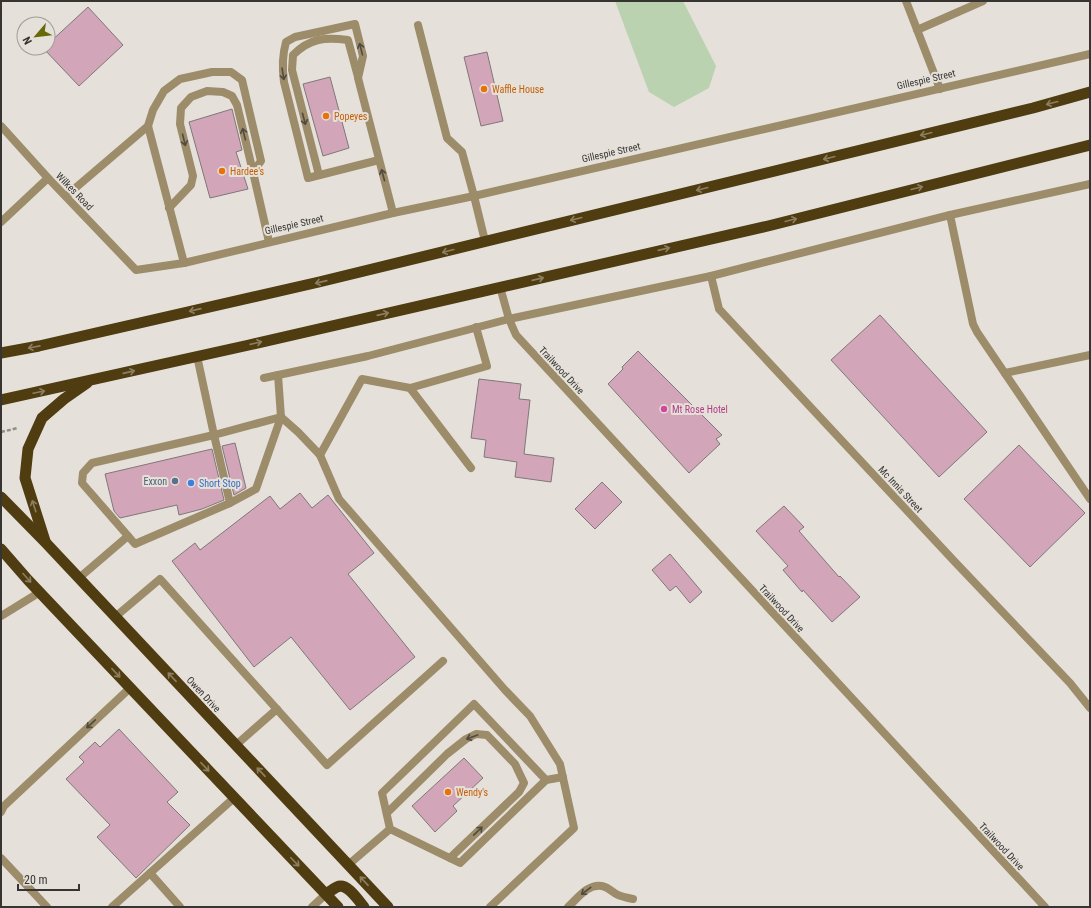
<svg xmlns="http://www.w3.org/2000/svg" width="1091" height="908" viewBox="0 0 1091 908" font-family="'Roboto Condensed',sans-serif">
<style>
.green{fill:#bad2af}
.building{fill:#d2a6b8;stroke:#7f777a}
.lines{fill:none;stroke-linecap:round;stroke-linejoin:round}
.path{stroke:#918e89;stroke-width:2.5;stroke-dasharray:4 2;stroke-linecap:butt}
.service{stroke:#9d8c69;stroke-width:8}
.minor{stroke:#9d8c69;stroke-width:8}
.trunk{stroke:#4f3c10;stroke-width:11}
.oneway{stroke:#504b40}
.oneway2{stroke:#8b7e61}
.food-dot{fill:#e8710a;stroke:#e5e1da;stroke-width:1.5}
.hotel-dot{fill:#d1479c;stroke:#e5e1da;stroke-width:1.5}
.service-dot{fill:#5c6f8a;stroke:#e5e1da;stroke-width:1.5}
.shop-dot{fill:#3f7fe0;stroke:#e5e1da;stroke-width:1.5}
.labels{text-anchor:middle;stroke-width:4;stroke-linejoin:round;paint-order:stroke}
.street-label{font-size:10px;fill:#373532;stroke:#e5e1da}
.food-label{font-size:10px;fill:#c56008;stroke:#e5e1da;text-anchor:start}
.hotel-label{font-size:10px;fill:#b23c85;stroke:#e5e1da;text-anchor:start}
.service-label{font-size:10px;fill:#4e5e75;stroke:#e5e1da;text-anchor:end}
.shop-label{font-size:10px;fill:#366cbe;stroke:#e5e1da;text-anchor:start}
</style>
<rect width="100%" height="100%" fill="#e5e1da"/>
<path class="green" d="M615,1h68l33,65 -7,22 -35,19 -25,-15z"/>
<g class="building">
<path d="M88,7l35,38 -44,41 -36,-38h5v-4z"/>
<path d="M487,52l16,69 -22,5 -17,-69z"/>
<path d="M330,77l19,71 -26,8 -20,-72z"/>
<path d="M232,109l10,41 -6,2 12,37 -38,9 -21,-76z"/>
<path d="M880,315l107,117 -48,45 -108,-117z"/>
<path d="M638,351l84,84 -6,4 4,5 -31,29 -81,-89 15,-15 -1,-2z"/>
<path d="M479,379l42,5 -2,15 11,1 -6,54 30,4 -3,24 -36,-5 2,-15 -33,-5 2,-17 -15,-2z"/>
<path d="M235,443l11,45 -12,7 -12,-49z"/>
<path d="M1019,445l66,68 -55,54 -66,-68z"/>
<path d="M212,449l12,51 -22,9 -23,6 -2,-10 -57,13 -6,-7 -9,-37z"/>
<path d="M602,482l20,20 -27,27 -20,-20z"/>
<path d="M300,493l12,15 16,-13 46,58 -26,21 67,83 -65,53 -59,-73 -37,30 -82,-106 23,-18 5,7 70,-54 10,13z"/>
<path d="M784,506l20,21 -5,4 40,46 1,-1 20,21 -28,25 -29,-32 -1,2 -19,-22 5,-4 -32,-35z"/>
<path d="M670,554l32,38 -12,11 -14,-17 -6,5 -18,-21z"/>
<path d="M119,729l59,63 -11,10 23,23 -54,53 -39,-41 13,-12 -44,-46 18,-17 -5,-5 16,-15 5,5z"/>
<path d="M464,758l19,20 -30,28 4,5 -22,21 -23,-26z"/>
</g>
<g class="lines">
<path class="path" d="M1,432l17,-4"/>
<g class="service">
<path d="M906,1l34,88"/>
<path d="M418,25l29,113 15,14 12,44"/>
<path d="M917,30l66,-29"/>
<path d="M379,160l-71,18 -24,-96c-2,-15 -2,-26 2,-40l9,-5 60,-13 8,32 -5,22 35,135"/>
<path d="M319,175l-27,-105 1,-15c17,-17 32,-18 55,-15l10,37"/>
<path d="M66,196l82,-70"/>
<path d="M169,208l22,-23 2,-9 -13,-52 1,-16 10,-11 16,-6 16,1 9,4 5,9 16,67"/>
<path d="M950,215l23,109 4,8 113,167"/>
<path d="M1,222l47,-44"/>
<path d="M184,263l-36,-137 5,-16 11,-19 16,-12 32,-7h19l11,8 19,81 -8,11 16,70"/>
<path d="M197,356l17,79 67,-18"/>
<path d="M1005,373l85,-18"/>
<path d="M281,417l17,15 22,23 19,44 166,191 25,26 30,48 14,64 -84,79"/>
<path d="M214,435l16,68 -95,41 -53,-61 1,-10 9,-10z"/>
<path d="M320,455l42,-76 48,9"/>
<path d="M471,468l-61,-80 77,-22 -11,-39"/>
<path d="M230,503l26,-14 25,-72 -3,-42"/>
<path d="M79,578l49,-42"/>
<path d="M1,616l39,-24"/>
<path d="M115,617l45,-38 167,186 116,-104"/>
<path d="M474,704l72,76 -86,83 -70,-34 -8,-36z"/>
<path d="M236,745l41,-36"/>
<path d="M546,780l17,-3"/>
<path d="M1,812l3,-6 126,-118"/>
<path d="M387,813l60,-59 19,-15 10,-5 11,1 28,29 9,19 -5,9 -69,66"/>
<path d="M1,858l46,49"/>
<path d="M348,865l42,-36"/>
<path d="M150,873l30,34"/>
<path d="M112,907l122,-109"/>
<path d="M568,907c9,-8 20,-24 34,-21 6,1 10,6 16,9 5,2 10,3 15,4"/>
</g>
<g class="minor">
<path d="M1,126l47,52 88,92 48,-7 209,-50 81,-17 616,-142"/>
<path d="M474,196l11,45"/>
<path d="M711,276l8,33 236,253 115,121 20,25"/>
<path d="M500,287l9,32 7,16 529,572"/>
<path d="M264,378l104,-22 141,-37 202,-43 239,-61 140,-31"/>
<path d="M312,907l14,-13"/>
</g>
<g class="trunk">
<path d="M1,353l38,-7 280,-64 714,-174 57,-16"/>
<path d="M1,400l248,-55 519,-119 322,-81"/>
<path d="M1,497l45,46 342,364"/>
<path d="M45,541l-20,-63 3,-29 14,-31 22,-19 23,-16"/>
<path d="M1,549l27,31 310,327"/>
<path d="M326,894c3,-2 7,-5 11,-7 10,-5 21,13 27,20"/>
</g>
</g>
<defs><path id="oneway-shaft" d="M-6 0H5M1.5-3L5.5 0L1.5 3" fill="none" stroke-width="1.6" stroke-linecap="round" stroke-linejoin="round"/></defs>
<g class="oneway">
<use href="#oneway-shaft" transform="translate(361 49) rotate(-104)"/>
<use href="#oneway-shaft" transform="translate(283 74) rotate(81)"/>
<use href="#oneway-shaft" transform="translate(304 119) rotate(75)"/>
<use href="#oneway-shaft" transform="translate(244 134) rotate(-104)"/>
<use href="#oneway-shaft" transform="translate(184 140) rotate(76)"/>
<use href="#oneway-shaft" transform="translate(383 175) rotate(-105)"/>
<use href="#oneway-shaft" transform="translate(91 724) rotate(137)"/>
<use href="#oneway-shaft" transform="translate(472 737) rotate(160)"/>
<use href="#oneway-shaft" transform="translate(478 831) rotate(-44)"/>
<use href="#oneway-shaft" transform="translate(586 891) rotate(143)"/>
</g>
<g class="oneway2">
<use href="#oneway-shaft" transform="translate(1052 103) rotate(165)"/>
<use href="#oneway-shaft" transform="translate(926 134) rotate(166)"/>
<use href="#oneway-shaft" transform="translate(829 158) rotate(166)"/>
<use href="#oneway-shaft" transform="translate(917 188) rotate(-14)"/>
<use href="#oneway-shaft" transform="translate(702 189) rotate(166)"/>
<use href="#oneway-shaft" transform="translate(576 219) rotate(166)"/>
<use href="#oneway-shaft" transform="translate(791 220) rotate(-14)"/>
<use href="#oneway-shaft" transform="translate(664 249) rotate(-13)"/>
<use href="#oneway-shaft" transform="translate(448 251) rotate(165)"/>
<use href="#oneway-shaft" transform="translate(538 279) rotate(-13)"/>
<use href="#oneway-shaft" transform="translate(321 282) rotate(167)"/>
<use href="#oneway-shaft" transform="translate(195 310) rotate(167)"/>
<use href="#oneway-shaft" transform="translate(383 314) rotate(-13)"/>
<use href="#oneway-shaft" transform="translate(256 343) rotate(-13)"/>
<use href="#oneway-shaft" transform="translate(34 347) rotate(169)"/>
<use href="#oneway-shaft" transform="translate(129 372) rotate(-13)"/>
<use href="#oneway-shaft" transform="translate(39 392) rotate(-12)"/>
<use href="#oneway-shaft" transform="translate(34 506) rotate(-108)"/>
<use href="#oneway-shaft" transform="translate(27 578) rotate(48)"/>
<use href="#oneway-shaft" transform="translate(116 673) rotate(47)"/>
<use href="#oneway-shaft" transform="translate(172 677) rotate(-133)"/>
<use href="#oneway-shaft" transform="translate(205 767) rotate(47)"/>
<use href="#oneway-shaft" transform="translate(261 772) rotate(-133)"/>
<use href="#oneway-shaft" transform="translate(295 862) rotate(46)"/>
<use href="#oneway-shaft" transform="translate(364 881) rotate(-133)"/>
</g>
<g class="food-dot">
<circle cx="484" cy="89" r="4"/>
<circle cx="326" cy="116" r="4"/>
<circle cx="222" cy="171" r="4"/>
<circle cx="448" cy="792" r="4"/>
</g>
<circle class="hotel-dot" cx="664" cy="409" r="4"/>
<circle class="service-dot" cx="175" cy="481" r="4"/>
<circle class="shop-dot" cx="191" cy="483" r="4"/>
<g class="labels">
<g class="street-label">
<text transform="translate(926 79) rotate(-13)" y="4">Gillespie Street</text>
<text transform="translate(611 152) rotate(-13)" y="4">Gillespie Street</text>
<text transform="translate(75 191) rotate(46)" y="4">Wilkes Road</text>
<text transform="translate(294 224) rotate(-13)" y="4">Gillespie Street</text>
<text transform="translate(562 370) rotate(47)" y="4">Trailwood Drive</text>
<text transform="translate(901 489) rotate(47)" y="4">Mc Innis Street</text>
<text transform="translate(782 608) rotate(47)" y="4">Trailwood Drive</text>
<text transform="translate(204 694) rotate(47)" y="4">Owen Drive</text>
<text transform="translate(1002 846) rotate(47)" y="4">Trailwood Drive</text>
</g>
<g class="food-label">
<text x="492" y="93">Waffle House</text>
<text x="334" y="120">Popeyes</text>
<text x="230" y="175">Hardee's</text>
<text x="456" y="796">Wendy's</text>
</g>
<g class="hotel-label">
<text x="672" y="413">Mt Rose Hotel</text>
</g>
<g class="service-label">
<text x="167" y="485">Exxon</text>
</g>
<g class="shop-label">
<text x="199" y="487">Short Stop</text>
</g>
</g>
<rect width="1091" height="908" fill="none" stroke="#373532" stroke-width="4"/>
<g transform="translate(36 36) rotate(242)"><circle r="19" fill="#e5e1da" stroke="#9f9c97"/>
<path d="M0-3L7 15L0 10L-7 15Z" fill="#686907"/>
<text y="-6" font-size="11" font-weight="bold" text-anchor="middle" fill="#373532">N</text>
</g>
<path d="M18 884v6h61v-6" fill="none" stroke="#373532" stroke-width="2"/>
<text x="24" y="884" font-size="12" fill="#373532" stroke="#e5e1da" stroke-width="3" paint-order="stroke">20 m</text>
</svg>
